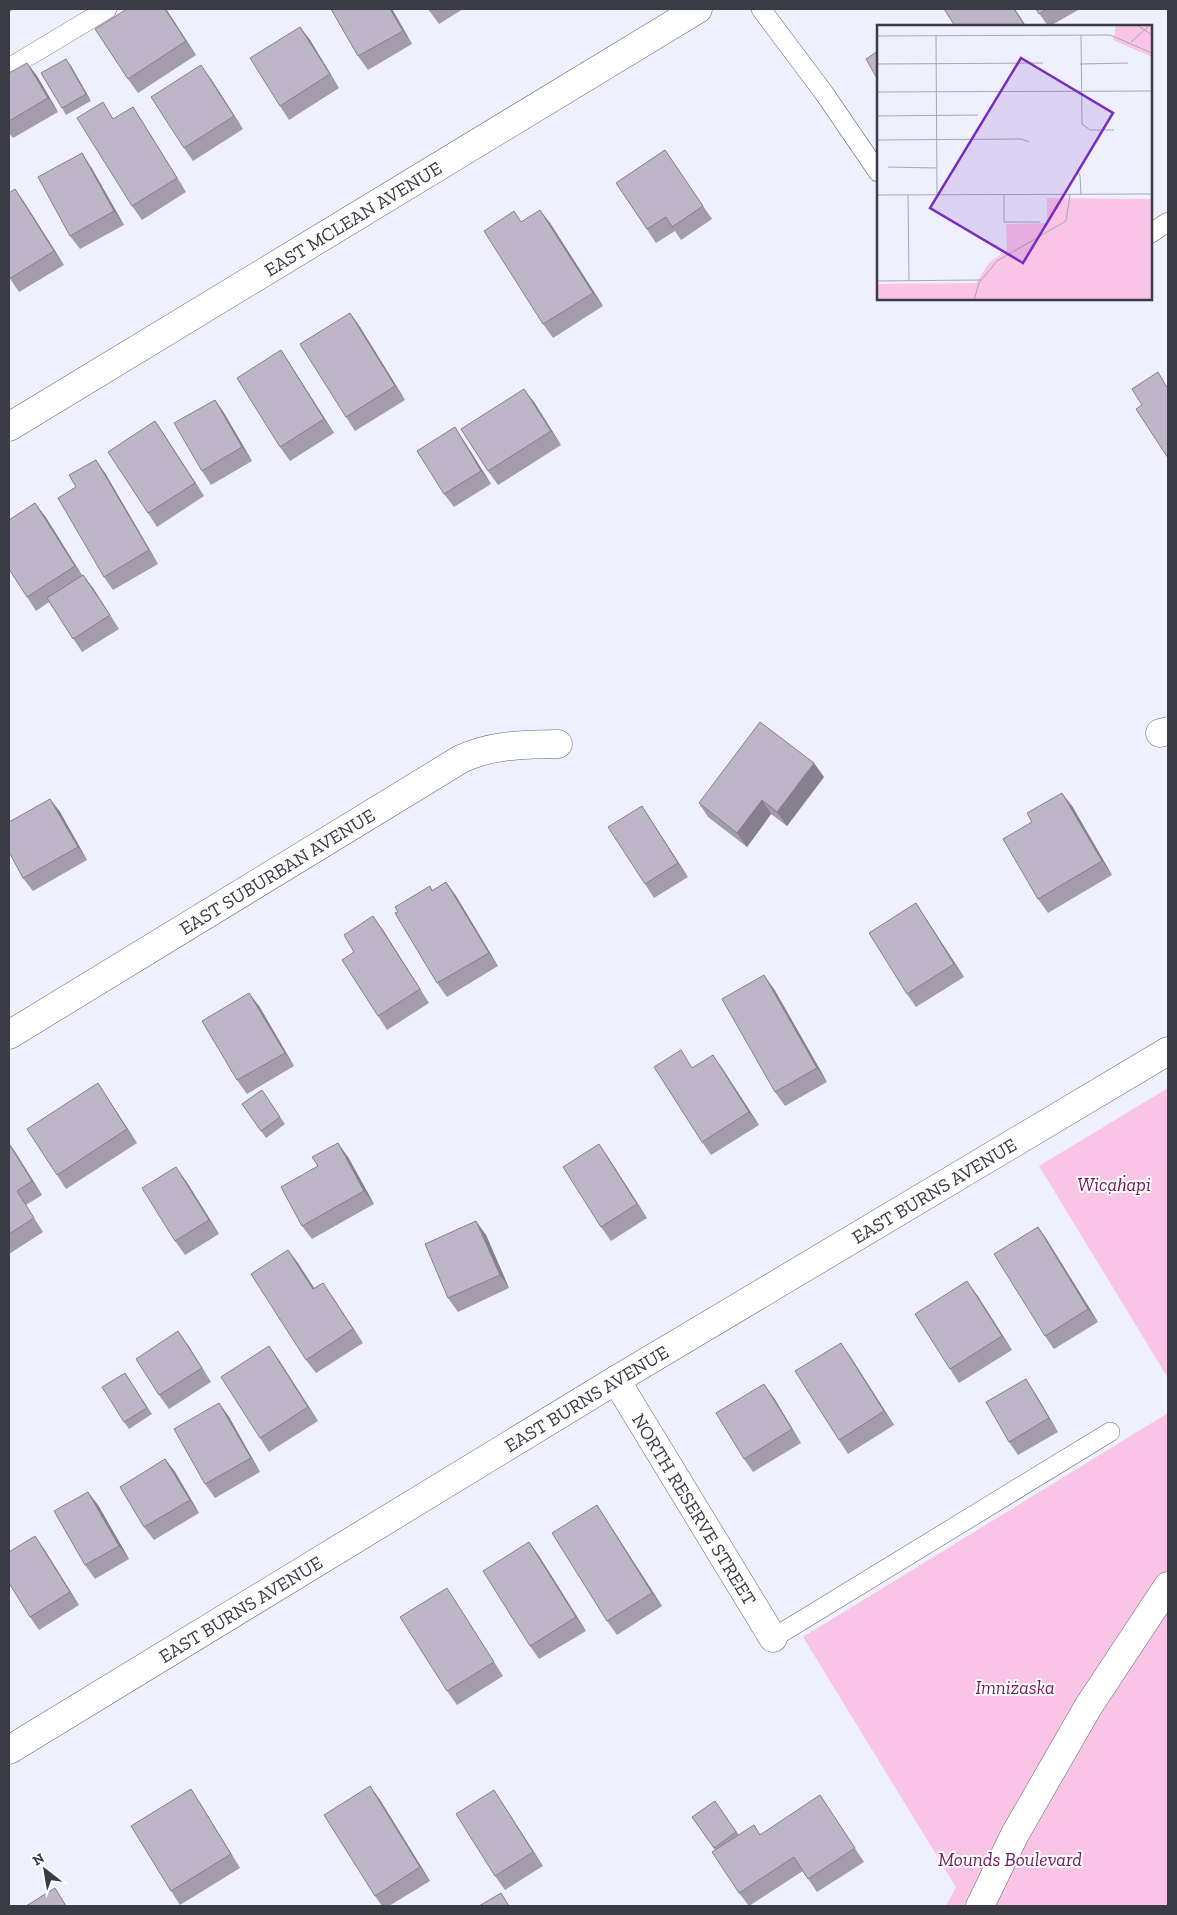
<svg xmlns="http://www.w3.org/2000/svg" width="1177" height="1915" viewBox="0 0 1177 1915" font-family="'Zilla Slab',serif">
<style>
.green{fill:#fac4e7}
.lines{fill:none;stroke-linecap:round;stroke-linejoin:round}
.service-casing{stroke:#63667a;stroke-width:20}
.minor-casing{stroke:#63667a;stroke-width:29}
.tertiary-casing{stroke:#63667a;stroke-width:29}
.service{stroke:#fff;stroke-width:19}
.minor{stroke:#fff;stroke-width:28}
.tertiary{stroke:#fff;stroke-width:28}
.wall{fill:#a49cad}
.shaded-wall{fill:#867f8d}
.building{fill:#bfb5c9;stroke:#867f8d}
.labels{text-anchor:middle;stroke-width:4;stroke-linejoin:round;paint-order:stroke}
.street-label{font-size:19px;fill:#3a3b44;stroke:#fff}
.park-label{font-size:19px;font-style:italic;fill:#751a5f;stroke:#fff}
.inset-road{fill:none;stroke:#a6a8b4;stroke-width:1}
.view{fill:#7b2cbf;fill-opacity:0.15;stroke:#7b2cbf;stroke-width:2.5}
.inset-edge{fill:none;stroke:#3a3b44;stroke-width:2.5}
</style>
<rect width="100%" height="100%" fill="#eef0fe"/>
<g class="green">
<path d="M1168,1088v290l-129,-212z"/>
<path d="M1168,1413v493h-222l10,-19 -153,-250z"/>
</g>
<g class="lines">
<defs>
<g id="service">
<path d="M761,9l63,84 54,79"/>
<path d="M9,68l98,-59"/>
<path d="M1151,233l17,-11"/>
<path d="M773,1638l337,-206"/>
</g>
<g id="minor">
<path id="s1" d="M9,427l689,-418"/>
<path d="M1160,733l8,-2"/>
<path id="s2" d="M9,1035l452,-276c33,-15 61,-14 97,-15"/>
<path id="s3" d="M616,1380l157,258"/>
</g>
<g id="tertiary">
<path id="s4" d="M9,1750l607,-370 552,-329"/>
<path d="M980,1906l35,-72 73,-127 80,-121"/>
</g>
</defs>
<use href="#service" class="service-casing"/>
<use href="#minor" class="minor-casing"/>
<use href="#tertiary" class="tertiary-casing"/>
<use href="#service" class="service"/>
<use href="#minor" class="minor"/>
<use href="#tertiary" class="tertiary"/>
</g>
<g class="wall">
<path d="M9,9h5l-5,3z"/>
<path d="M127,9h39l30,46 -58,38 -10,-14z"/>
<path d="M331,9h61l20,35 -44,26 -10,-14z"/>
<path d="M428,9h35l-24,15z"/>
<path d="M1036,9h44l-30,17h-2z"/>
<path d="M300,27l10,13 29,48 -50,32 -9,-14z"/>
<path d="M27,63l10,13 21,36 -45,26 -4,-5v-60z"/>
<path d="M71,66l20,35 -25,14 -4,-7z"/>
<path d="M211,79l32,50 -50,32 -9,-13z"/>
<path d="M133,107l9,14 44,71 -44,28 -10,-14 -18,-87z"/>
<path d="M665,150l47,69 -31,21 -6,-9 -19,12 -40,-60z"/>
<path d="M91,167l33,58 -44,24 -10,-13z"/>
<path d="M15,189l9,13 40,63 -45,27 -10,-15z"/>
<path d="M521,222l29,1 53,83 -50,32 -10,-14z"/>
<path d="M350,313l10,14 45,73 -50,31 -9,-14z"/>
<path d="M281,350l9,14 44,69 -44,28 -10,-14z"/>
<path d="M215,400l9,13 28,48 -41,24 -9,-14z"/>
<path d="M534,402l27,43 -63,40 -10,-14z"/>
<path d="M155,421l49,75 -47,31 -9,-14z"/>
<path d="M464,441l27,43 -37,23 -10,-13z"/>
<path d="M105,473l53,91 -45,26 -9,-13 -28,-90z"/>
<path d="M45,516l37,60 1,-1 10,13 26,41 -37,23 -33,-50 -13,9 -9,-14z"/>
<path d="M824,777l-37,49 -16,-12 -24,33 -39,-30 -9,-14z"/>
<path d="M50,799l10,13 27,48 -54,31 -10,-13z"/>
<path d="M642,806l9,14 37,57 -34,21 -9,-14z"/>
<path d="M1072,806l40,69 -64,38 -10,-14 -6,-77z"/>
<path d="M446,882l10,14 42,70 -51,31 -10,-14 -4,-93z"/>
<path d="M916,903l9,14 39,60 -48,30 -9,-13z"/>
<path d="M383,930l46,73 -42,27 -9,-14 -24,-64z"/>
<path d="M774,989l53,93 -42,24 -10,-14z"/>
<path d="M259,1006l35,60 -47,28 -10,-14z"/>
<path d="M693,1067l29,1 37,57 -48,30 -9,-13z"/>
<path d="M262,1090l23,34 -19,14 -24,-34z"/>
<path d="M107,1097l30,46 -71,46 -9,-14z"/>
<path d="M9,1143l33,52 -16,10 17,27 -34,22z"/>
<path d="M599,1144l48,74 -36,23 -10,-14z"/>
<path d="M348,1157l26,47 -62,35 -10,-13 16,-60z"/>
<path d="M186,1181l33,53 -34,21 -10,-14z"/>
<path d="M1038,1227l9,13 51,82 -44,27 -9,-13z"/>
<path d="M486,1235l23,53 -51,24 -10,-14z"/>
<path d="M288,1250l26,38 9,-5 40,60 -47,30 -10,-13z"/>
<path d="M977,1295l35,55 -53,33 -9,-14z"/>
<path d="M188,1345l23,37 -42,27 -10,-14z"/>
<path d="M269,1346l49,75 -49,31 -9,-14z"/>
<path d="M850,1356l44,69 -46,29 -9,-14z"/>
<path d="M125,1373l27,41 -23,15 -5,-7z"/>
<path d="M1035,1393l23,39 -40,23 -9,-13z"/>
<path d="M774,1398l27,45 -48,29 -9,-13z"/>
<path d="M219,1403l10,14 31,55 -45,26 -10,-14z"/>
<path d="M165,1459l10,13 24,41 -45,27 -10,-13z"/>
<path d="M98,1505l31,54 -34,20 -10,-14z"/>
<path d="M597,1505l9,14 56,87 -45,29 -10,-14z"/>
<path d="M529,1542l10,14 47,75 -47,28 -9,-13z"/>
<path d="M44,1549l35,56 -40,25 -9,-13z"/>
<path d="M456,1602l47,74 -46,29 -10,-14z"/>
<path d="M370,1786l10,14 50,81 -41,25h-7l-7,-10z"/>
<path d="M494,1790l9,14 40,62 -38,24 -10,-14z"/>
<path d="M820,1795l44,67 -47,30 -14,-21 -54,35 -10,-13 -24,-43 -23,-33 23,-16 24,34h21z"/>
<path d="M200,1803l40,65 -60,37 -9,-14z"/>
</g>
<g class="shaded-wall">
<path d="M165,9h1l30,46 -10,-14z"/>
<path d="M390,9h2l20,35 -9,-13z"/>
<path d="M1014,9h1l11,17h-1z"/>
<path d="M300,27l10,13 29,48 -9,-14z"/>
<path d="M66,59l5,7 20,35 -5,-7z"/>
<path d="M27,63l10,13 21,36 -10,-14z"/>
<path d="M201,65l10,14 32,50 -9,-13z"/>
<path d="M133,107l9,14 44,71 -9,-14z"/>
<path d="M82,153l9,14 33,58 -10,-14z"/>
<path d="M15,189l9,13 40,63 -10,-14z"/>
<path d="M540,210l10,13 53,83 -10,-13z"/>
<path d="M350,313l10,14 45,73 -10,-14z"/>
<path d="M281,350l9,14 44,69 -10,-14z"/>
<path d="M524,389l10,13 27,43 -10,-14z"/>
<path d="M215,400l9,13 28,48 -10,-14z"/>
<path d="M155,421l9,13 40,62 -9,-13z"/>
<path d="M455,427l9,14 27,43 -10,-13z"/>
<path d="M96,460l9,13 53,91 -9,-14z"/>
<path d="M35,503l10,13 40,64 -10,-14z"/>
<path d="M83,575l10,13 26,41 -9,-14z"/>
<path d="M814,763l10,14 -37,49 -10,-14z"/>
<path d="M1062,793l10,13 40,69 -10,-14z"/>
<path d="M50,799l10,13 27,48 -9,-13z"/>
<path d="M762,800l9,14 -24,33 -10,-14z"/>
<path d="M642,806l9,14 37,57 -10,-14z"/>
<path d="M446,882l10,14 42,70 -9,-13z"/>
<path d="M916,903l9,14 39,60 -10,-13z"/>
<path d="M373,916l10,14 46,73 -9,-14z"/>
<path d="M764,975l10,14 53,93 -10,-14z"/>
<path d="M249,993l10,13 35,60 -9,-13z"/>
<path d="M713,1055l9,13 37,57 -10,-13z"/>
<path d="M98,1083l9,14 30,46 -10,-14z"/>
<path d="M9,1143l5,7 28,45 -10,-14z"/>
<path d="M338,1143l10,14 26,47 -10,-13z"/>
<path d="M599,1144l9,13 39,61 -10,-14z"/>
<path d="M176,1167l10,14 33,53 -10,-14z"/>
<path d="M476,1221l10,14 23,53 -9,-13z"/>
<path d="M1038,1227l9,13 51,82 -10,-13z"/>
<path d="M288,1250l10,13 25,39 -10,-13z"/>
<path d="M967,1281l10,14 35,55 -10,-14z"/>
<path d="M323,1283l9,13 31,47 -10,-14z"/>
<path d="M178,1331l10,14 23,37 -9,-14z"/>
<path d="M841,1343l9,13 44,69 -10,-14z"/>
<path d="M269,1346l10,14 39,61 -10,-14z"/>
<path d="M1026,1379l9,14 23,39 -9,-14z"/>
<path d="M764,1384l10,14 27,45 -9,-14z"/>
<path d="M219,1403l10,14 31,55 -9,-14z"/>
<path d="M165,1459l10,13 24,41 -9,-13z"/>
<path d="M88,1492l10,13 31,54 -10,-13z"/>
<path d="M597,1505l9,14 56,87 -10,-13z"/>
<path d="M35,1536l9,13 35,56 -9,-13z"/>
<path d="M529,1542l10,14 47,75 -10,-14z"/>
<path d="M370,1786l10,14 50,81 -10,-14z"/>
<path d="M191,1789l9,14 40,65 -9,-14z"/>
<path d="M494,1790l9,14 40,62 -10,-14z"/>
</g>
<g class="building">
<path d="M127,9h38l21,32 -58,38 -33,-50z"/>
<path d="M331,9h59l13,22 -45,25z"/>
<path d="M944,9h70l11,17h-70z"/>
<path d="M1036,9h11l-8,5z"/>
<path d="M300,27l30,47 -50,32 -30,-48z"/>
<path d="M878,51v29l-12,-21z"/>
<path d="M66,59l20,35 -24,14 -21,-35z"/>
<path d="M27,63l21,35 -39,23v-48z"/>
<path d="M201,65l33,51 -50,32 -33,-51z"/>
<path d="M103,102l10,17 20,-12 44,71 -45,28 -55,-88z"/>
<path d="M665,150l38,56 -31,21 -6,-10 -19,12 -31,-46z"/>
<path d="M82,153l32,58 -44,25 -32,-59z"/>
<path d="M15,189l39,62 -45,28v-86z"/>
<path d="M540,210l53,83 -50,31 -59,-93 30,-20 7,11z"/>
<path d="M350,313l45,73 -49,31 -46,-73z"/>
<path d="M281,350l43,69 -44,28 -43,-69z"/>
<path d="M1158,372l10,17v69l-32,-49 6,-4 -10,-16z"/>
<path d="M524,389l27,42 -63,40 -27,-42z"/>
<path d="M215,400l27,47 -40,24 -28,-48z"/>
<path d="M155,421l40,62 -47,30 -40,-61z"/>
<path d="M455,427l26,44 -37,23 -27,-43z"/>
<path d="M96,460l53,90 -45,27 -46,-79 18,-11 -7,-12z"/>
<path d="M35,503l40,63 -48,31 -18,-28v-49z"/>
<path d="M83,575l27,40 -37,24 -26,-41z"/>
<path d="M760,722l54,41 -37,49 -15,-12 -25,33 -38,-30z"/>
<path d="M1062,793l40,68 -64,38 -35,-60 29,-17 -5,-9z"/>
<path d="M50,799l28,48 -55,31 -14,-26v-30z"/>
<path d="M642,806l36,57 -33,21 -37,-57z"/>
<path d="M446,882l43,71 -52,30 -42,-70 3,-1 -3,-5 35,-21 2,5z"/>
<path d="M916,903l38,61 -47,30 -38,-61z"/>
<path d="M373,916l47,73 -42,27 -36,-56 12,-8 -10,-17z"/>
<path d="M764,975l53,93 -42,24 -53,-93z"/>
<path d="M249,993l36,60 -48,27 -35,-59z"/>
<path d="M681,1050l11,18 21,-13 36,57 -47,30 -48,-75z"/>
<path d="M98,1083l29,46 -70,46 -30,-46z"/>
<path d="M262,1090l18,27 -19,14 -19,-27z"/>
<path d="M338,1143l26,48 -62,35 -21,-39 37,-21 -6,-9z"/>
<path d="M9,1144l23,37 -15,10 17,27 -25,16z"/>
<path d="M599,1144l38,60 -36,23 -38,-60z"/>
<path d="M176,1167l33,53 -34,21 -33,-53z"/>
<path d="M476,1221l24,54 -52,23 -23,-54z"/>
<path d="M1038,1227l50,82 -43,27 -51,-82z"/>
<path d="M288,1250l25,39 10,-6 30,46 -47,31 -55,-86z"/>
<path d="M967,1281l35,55 -52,33 -35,-55z"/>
<path d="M178,1331l24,37 -43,27 -23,-36z"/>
<path d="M841,1343l43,68 -45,29 -44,-69z"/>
<path d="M269,1346l39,61 -48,31 -39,-61z"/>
<path d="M125,1373l22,35 -23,14 -22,-35z"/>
<path d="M1026,1379l23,39 -40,24 -23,-40z"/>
<path d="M764,1384l28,45 -48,30 -28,-46z"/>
<path d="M219,1403l32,55 -46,26 -31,-55z"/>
<path d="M165,1459l25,41 -46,27 -24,-40z"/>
<path d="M88,1492l31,54 -34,19 -31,-54z"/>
<path d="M597,1505l55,88 -45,28 -55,-88z"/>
<path d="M35,1536l35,56 -40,25 -21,-34v-31z"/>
<path d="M529,1542l47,75 -46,29 -47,-75z"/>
<path d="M447,1588l47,74 -47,29 -47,-74z"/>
<path d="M370,1786l50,81 -45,29 -51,-81z"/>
<path d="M191,1789l40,65 -60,37 -40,-65z"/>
<path d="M494,1790l39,62 -38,24 -39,-62z"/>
<path d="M820,1795l35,53 -47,31 -14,-22 -55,36 -27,-41 42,-27 6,10z"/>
<path d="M715,1801l21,31 -22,16 -22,-31z"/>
<path d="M55,1888l11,18h-40z"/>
<path d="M501,1893l8,13h-30z"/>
</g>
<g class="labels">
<g class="street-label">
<text dy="7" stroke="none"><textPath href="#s1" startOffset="402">EAST MCLEAN AVENUE</textPath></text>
<text dy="7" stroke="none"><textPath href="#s2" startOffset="314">EAST SUBURBAN AVENUE</textPath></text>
<text dy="7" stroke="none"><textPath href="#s4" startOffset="1081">EAST BURNS AVENUE</textPath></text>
<text dy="7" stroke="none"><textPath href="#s4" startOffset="676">EAST BURNS AVENUE</textPath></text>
<text dy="7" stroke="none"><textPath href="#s3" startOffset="151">NORTH RESERVE STREET</textPath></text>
<text dy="7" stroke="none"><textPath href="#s4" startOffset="271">EAST BURNS AVENUE</textPath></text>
</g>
<g class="park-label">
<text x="1114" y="1191">Wic̣aḣapi</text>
<text x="1015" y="1694">Imniżaska</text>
<text x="1010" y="1866">Mounds Boulevard</text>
</g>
</g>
<g transform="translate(877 25)">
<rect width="275" height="275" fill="#eef0fe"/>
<path d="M239,0h36v32l-39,-17zM170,173l105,1v101h-275v-16l99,-1 13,-20 18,-13 -1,-26 41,-1z" fill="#fac4e7"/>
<path class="inset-road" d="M260,0l15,10M59,10l1,160M204,10l1,89 8,6h24M0,11l233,-1 42,18M254,17l19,-17M0,39l166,-1M203,39l48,-1M0,67l275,-1M0,91l101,-1M0,115l144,-1 8,3M11,142l48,1M200,145l3,5 1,20M0,170l275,-1M31,170l1,86M127,170v27h36M0,256l104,-1M97,275l5,-17 18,-22 69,-40 4,-26"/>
<path class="view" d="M144,33l92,55 -90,150 -93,-55z"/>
<rect width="275" height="275" class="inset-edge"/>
</g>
<rect width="1177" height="1915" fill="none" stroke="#3a3b44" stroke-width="20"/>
<g transform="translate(45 1870) rotate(329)" stroke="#ffffff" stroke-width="4" paint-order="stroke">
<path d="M0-4L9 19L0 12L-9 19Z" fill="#3a3b44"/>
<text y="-8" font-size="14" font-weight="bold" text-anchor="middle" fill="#3a3b44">N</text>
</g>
</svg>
